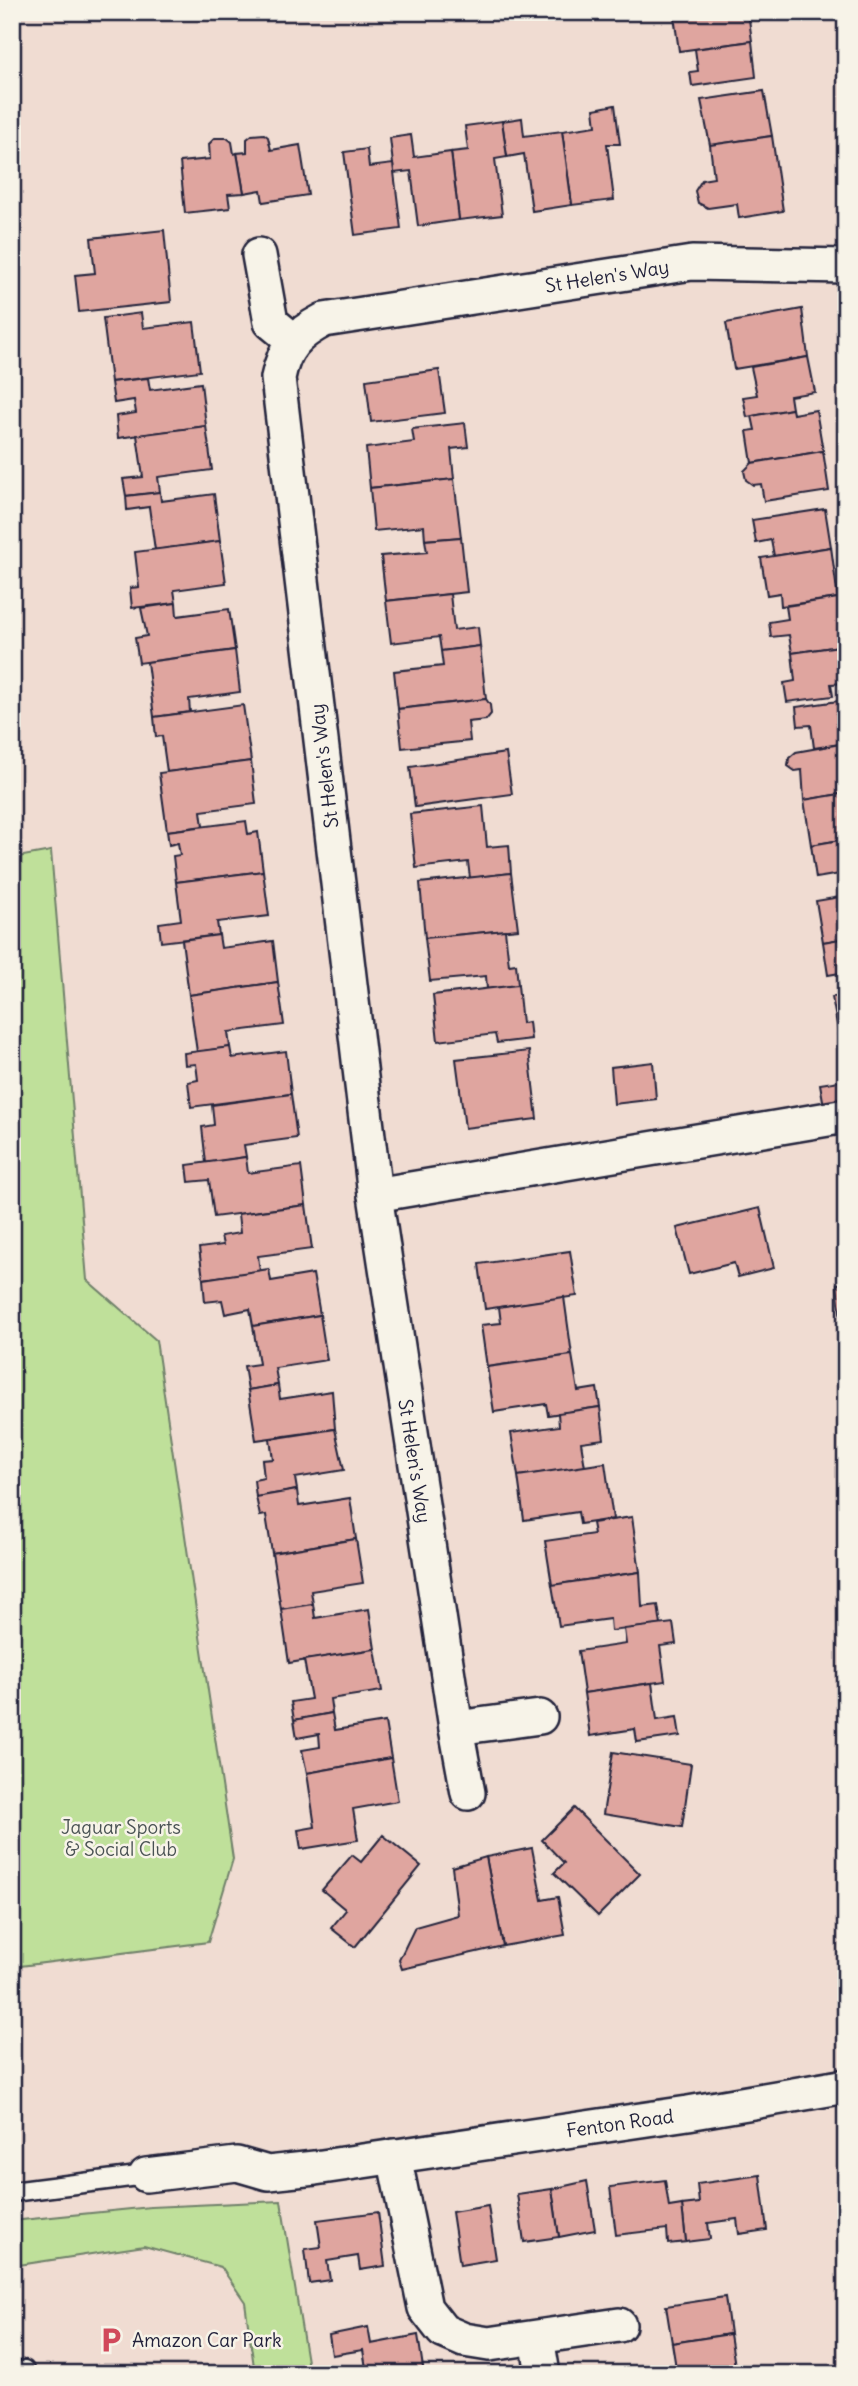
<svg xmlns="http://www.w3.org/2000/svg" width="858" height="2386" viewBox="0 0 858 2386" font-family="Delius,sans-serif">
<style>
.green{fill:#bfe09a;stroke:#70816a;stroke-width:2}
.building{fill:#dfa59f;stroke:#22223b;stroke-width:2}
.lines{fill:none;stroke-linecap:round;stroke-linejoin:round}
.lane-casing{stroke:#22223b;stroke-width:23}
.street-casing{stroke:#22223b;stroke-width:38}
.lane{stroke:#f7f3e8;stroke-width:18}
.street{stroke:#f7f3e8;stroke-width:33}
.labels{text-anchor:middle;stroke-width:5;stroke-linejoin:round;paint-order:stroke}
.street-label{font-size:19px;fill:#22223b;stroke:#f7f3e8}
.park-label{font-size:19px;fill:#495253;stroke:#f7f3e8}
.poi-label{font-size:19px;fill:#22223b;stroke:#f7f3e8;text-anchor:start}
</style>
<rect width="100%" height="100%" fill="#f0dcd2"/>
<filter id="ink" filterUnits="userSpaceOnUse"><feTurbulence type="fractalNoise" baseFrequency=".0143" numOctaves="2"/><feDisplacementMap in="SourceGraphic" scale="14" xChannelSelector="R" yChannelSelector="G"/><feConvolveMatrix kernelMatrix="1 2 1 2 8 2 1 2 1" color-interpolation-filters="sRGB"/></filter>
<g filter="url(#ink)">
<g class="green">
<path d="M51,851l36,429 69,60 77,519 -25,83 -196,25v-1109z"/>
<path d="M281,2201l28,173h-54l-10,-72 -24,-35 -77,-21 -132,20v-45l139,-14z"/>
</g>
<g class="building">
<path d="M748,12l4,29 -73,10 -5,-35 21,-4z"/>
<path d="M752,41l4,36 -64,9 -2,-14 8,-1 -3,-22z"/>
<path d="M764,91l8,45 -62,9 -9,-45z"/>
<path d="M615,105l5,39h-13l7,56 -42,5 -10,-74 34,-5 -2,-17z"/>
<path d="M522,118l2,18 38,-5 10,74 -40,6 -8,-57 -17,3 -5,-36z"/>
<path d="M502,121l5,36 -12,2 7,56 -43,5 -8,-68 17,-2 -3,-24z"/>
<path d="M264,134l4,3 3,13 29,-5 8,50 -45,7 -2,-12 -17,3 -7,-40 10,-1v-13l5,-4z"/>
<path d="M411,135l3,22 37,-5 8,68 -41,6 -7,-55 -17,2 -4,-35z"/>
<path d="M772,136l11,75 -44,7 -2,-14 -29,4 -10,-5 -3,-12 7,-11 12,-2 -4,-33z"/>
<path d="M215,138h12l5,4 2,12 3,-1 7,40 -16,1 2,14 -45,5 -5,-51 30,-3 -1,-15z"/>
<path d="M367,149l2,18 24,-3 8,65 -46,6 -11,-83z"/>
<path d="M164,230l7,72 -92,10 -4,-37 20,-2 -4,-35z"/>
<path d="M802,309l6,48 -74,12 -8,-46z"/>
<path d="M141,313l2,15 51,-6 6,49 -89,11 -8,-64z"/>
<path d="M808,357l7,35 -25,4 2,13 -45,8 -4,-20 14,-2 -6,-28z"/>
<path d="M439,370l6,43 -74,9 -5,-42z"/>
<path d="M148,378l2,12 51,-7 5,43 -88,12 -2,-22 20,-3 -2,-13 -20,3 -3,-21z"/>
<path d="M792,409l1,5 23,-4 7,41 -71,12 -5,-32 8,-1 -3,-14z"/>
<path d="M465,423l3,24 -17,2 3,30 -84,9 -4,-40 48,-6 -2,-13z"/>
<path d="M206,426l6,44 -54,7 2,15 -34,4 -3,-17 20,-2 -6,-42z"/>
<path d="M823,451l6,40 -65,10 -3,-17 -8,1 -7,-5 -2,-9 8,-8z"/>
<path d="M454,479l7,58 -36,3 -1,-14 -50,5 -4,-43z"/>
<path d="M160,492l1,9 53,-7 6,47 -65,9 -6,-43 -22,3 -1,-14z"/>
<path d="M825,509l6,38 -57,9 -3,-16 -15,3 -4,-23z"/>
<path d="M461,537l6,55 -81,9 -5,-45 46,-4 -2,-12z"/>
<path d="M220,541l6,42 -52,7 2,13 -44,5 -2,-20 9,-1 -4,-35z"/>
<path d="M831,547l7,51 -57,8 -1,-13 -13,2 -6,-37z"/>
<path d="M450,594l4,36 24,-3 2,19 -39,5 -2,-14 -48,6 -5,-42z"/>
<path d="M838,598l8,47 -54,8 -3,-18 -18,2 -2,-15 19,-3 -2,-13z"/>
<path d="M176,603l1,13 52,-7 6,41 -96,13 -4,-25 12,-2 -6,-28z"/>
<path d="M846,645v38l-15,1 2,12 -46,6 -3,-19 11,-2 -3,-28z"/>
<path d="M480,646l6,53 -88,10 -4,-38 49,-5 -2,-15z"/>
<path d="M235,650l5,42 -51,7 1,13 -36,5 -7,-55z"/>
<path d="M486,699l4,6 1,9 -5,6 -18,2 2,19 -68,7 -4,-39z"/>
<path d="M846,700v43l-32,5 -3,-23 -13,1 -2,-19z"/>
<path d="M243,705l8,56 -84,11 -5,-36 -6,1 -2,-20z"/>
<path d="M846,743v50l-42,7 -2,-30 -7,1 -7,-5 1,-8 7,-6z"/>
<path d="M506,753l6,41 -97,13 -5,-40z"/>
<path d="M251,761l5,43 -55,7 2,15 -36,5 -8,-58z"/>
<path d="M846,793v46l-35,6 -7,-45z"/>
<path d="M483,806l4,41 22,-2 2,28 -41,5 -2,-16 -52,6 -6,-54z"/>
<path d="M246,821l2,13 10,-2 5,39 -87,11 -3,-26 7,-1 -2,-12 -9,2 -2,-14z"/>
<path d="M846,839v34l-30,5 -5,-33z"/>
<path d="M263,871l6,45 -52,6 2,13 -58,7 -2,-19 22,-3 -5,-38z"/>
<path d="M511,873l7,56 -93,9 -5,-55z"/>
<path d="M846,896v42l-23,4 -7,-41z"/>
<path d="M505,930l4,35 7,-1 2,21 -31,4 -1,-13 -56,5 -5,-43z"/>
<path d="M219,935l2,13 52,-7 5,41 -89,13 -7,-55z"/>
<path d="M846,938v34l-18,3 -5,-33z"/>
<path d="M278,982l6,43 -56,7 2,15 -33,5 -8,-57z"/>
<path d="M518,985l4,38 7,-1 2,17 -34,4 -2,-9 -57,7 -5,-46z"/>
<path d="M846,995v45l-6,1 -8,-44z"/>
<path d="M846,1040v38l-6,-37z"/>
<path d="M230,1047l2,11 54,-7 5,43 -100,13 -3,-25 10,-2 -2,-16 -11,1 -1,-12z"/>
<path d="M529,1051l8,68 -72,9 -9,-69z"/>
<path d="M653,1062l3,37 -42,5 -3,-37z"/>
<path d="M846,1080v22l-22,4 -4,-22z"/>
<path d="M291,1094l6,44 -53,7 2,12 -40,6 -4,-36 12,-2 -2,-20z"/>
<path d="M246,1157l2,16 53,-7 5,39 -92,12 -5,-37 -20,2 -2,-17z"/>
<path d="M306,1205l6,44 -54,7 2,15 -57,8 -4,-31 24,-3 -2,-9 19,-3 -2,-19z"/>
<path d="M760,1208l14,60 -36,9 -4,-14 -45,11 -12,-46z"/>
<path d="M570,1251l7,45 -92,13 -6,-45z"/>
<path d="M269,1269l2,12 42,-7 7,41 -67,11 -3,-17 -25,5 -3,-14 -17,2 -2,-23z"/>
<path d="M846,1283v37h-5l-4,-36z"/>
<path d="M564,1297l8,58 -85,12 -6,-42 20,-2 -2,-16z"/>
<path d="M320,1315l7,45 -52,8 3,17 -30,5 -4,-24 15,-2 -6,-38z"/>
<path d="M572,1355l6,36 19,-3 3,19 -52,8 -2,-11 -52,8 -7,-45z"/>
<path d="M278,1385l2,14 52,-8 3,38 -79,11 -8,-50z"/>
<path d="M600,1407l4,32 -23,3 4,25 -67,9 -7,-43 48,-7 -1,-13z"/>
<path d="M335,1429l9,41 -49,8 2,12 -41,7 -2,-17 10,-2 -2,-18 11,-1 -3,-20z"/>
<path d="M605,1463l8,56 -33,5 -2,-12 -54,8 -6,-44z"/>
<path d="M297,1490l2,16 51,-8 6,41 -84,14 -6,-38 -6,1 -4,-19z"/>
<path d="M632,1517l8,55 -88,13 -7,-44 49,-7 -2,-11z"/>
<path d="M356,1539l7,44 -52,8 2,13 -32,5 -9,-56z"/>
<path d="M640,1572l2,35 16,-2 3,20 -50,6 -1,-12 -51,7 -7,-41z"/>
<path d="M313,1604l2,14 54,-9 6,40 -86,14 -8,-54z"/>
<path d="M673,1623l3,21 -16,2 5,35 -81,12 -6,-42 48,-7 -2,-15z"/>
<path d="M375,1649l7,42 -52,8 2,14 -38,7 -3,-18 20,-3 -7,-39z"/>
<path d="M652,1683l5,37 20,-3 3,19 -43,6 -2,-13 -45,7 -6,-43z"/>
<path d="M332,1713l3,17 50,-8 6,36 -84,15 -5,-23 18,-3 -1,-13 -22,4 -3,-18z"/>
<path d="M613,1752l78,12 -9,63 -79,-13z"/>
<path d="M391,1758l7,43 -45,8 5,31 -57,9 -3,-19 17,-3 -8,-54z"/>
<path d="M574,1808l66,66 -42,42 -44,-43 10,-10 -22,-23z"/>
<path d="M383,1835l38,31 -66,81 -24,-19 15,-18 -24,-20 30,-35 9,7z"/>
<path d="M532,1848l10,52 16,-3 7,38 -62,11 -17,-89z"/>
<path d="M486,1857l17,89 -101,23 -3,-9 16,-33 43,-12 -6,-48z"/>
<path d="M760,2175l7,55 -28,4 -2,-15 -29,4 2,16 -24,3 -4,-37 17,-2 -2,-19z"/>
<path d="M665,2180l4,27 13,-2 4,37 -18,2 -1,-15 -51,6 -6,-48z"/>
<path d="M587,2181l8,49 -36,7 -7,-48z"/>
<path d="M552,2189l7,48 -35,5 -7,-48z"/>
<path d="M488,2206l8,53 -36,6 -8,-53z"/>
<path d="M378,2212l7,54 -25,4 -2,-14 -31,5 3,19 -21,3 -4,-34 16,-2 -4,-27z"/>
<path d="M725,2297l5,37 -58,9 -6,-37z"/>
<path d="M368,2327l3,17 47,-9 6,39h-42v-3l-15,3 -4,-24 -31,5 -3,-20z"/>
<path d="M730,2334l5,32 -58,8 -5,-31z"/>
<path d="M735,2366l1,8h-48z"/>
</g>
<g class="lines">
<defs>
<g id="lane">
<path d="M12,2192l134,-17"/>
<path d="M24,2370l1,4"/>
</g>
<g id="street">
<path d="M259,255l12,67 23,19"/>
<path d="M375,1195l471,-79"/>
<path d="M456,1728l84,-11"/>
<path d="M468,1793l-12,-65 -81,-533 -97,-817c6,-31 19,-44 46,-58l368,-57 154,3"/>
<path d="M394,2156l31,152 18,23 21,9 25,4 130,-19"/>
<path d="M146,2175l91,-11 31,9 47,-5 373,-55 158,-27"/>
<path d="M537,2338l6,36"/>
</g>
</defs>
<use href="#lane" class="lane-casing"/>
<use href="#street" class="street-casing"/>
<use href="#lane" class="lane"/>
<use href="#street" class="street"/>
</g>
</g>
<defs>
<symbol id="parking-bare" viewBox="-9 -9 18 18"><path d="M-3.5-5.5H1a3.5 3.5 0 0 1 0 7H-1V5.5H-3.5ZM-1-3.4V-.6H.8a1.4 1.4 0 0 0 0-2.8Z" fill="#d1495b" stroke="#f7f3e8" stroke-width="2.5" paint-order="stroke"/></symbol>
</defs>
<g fill-rule="evenodd">
<use href="#parking-bare" x="92" y="2321" width="38" height="38"/>
</g>
<g class="labels">
<g class="street-label">
<text transform="translate(607 276) rotate(-9)" y="7">St Helen's Way</text>
<text transform="translate(324 766) rotate(-97)" y="7">St Helen's Way</text>
<text transform="translate(415 1461) rotate(81)" y="7">St Helen's Way</text>
<text transform="translate(620 2123) rotate(-8)" y="7">Fenton Road</text>
</g>
<g class="park-label">
<text x="121" y="1834">Jaguar Sports<tspan x="121" dy="22">&amp; Social Club</tspan></text>
</g>
<g class="poi-label">
<text x="132" y="2347">Amazon Car Park</text>
</g>
</g>
<rect width="858" height="2386" fill="none" stroke="#f7f3e8" stroke-width="42"/>
<rect x="21" y="21" width="816" height="2344" fill="none" stroke="#22223b" stroke-width="2.5" filter="url(#ink)"/>
</svg>
